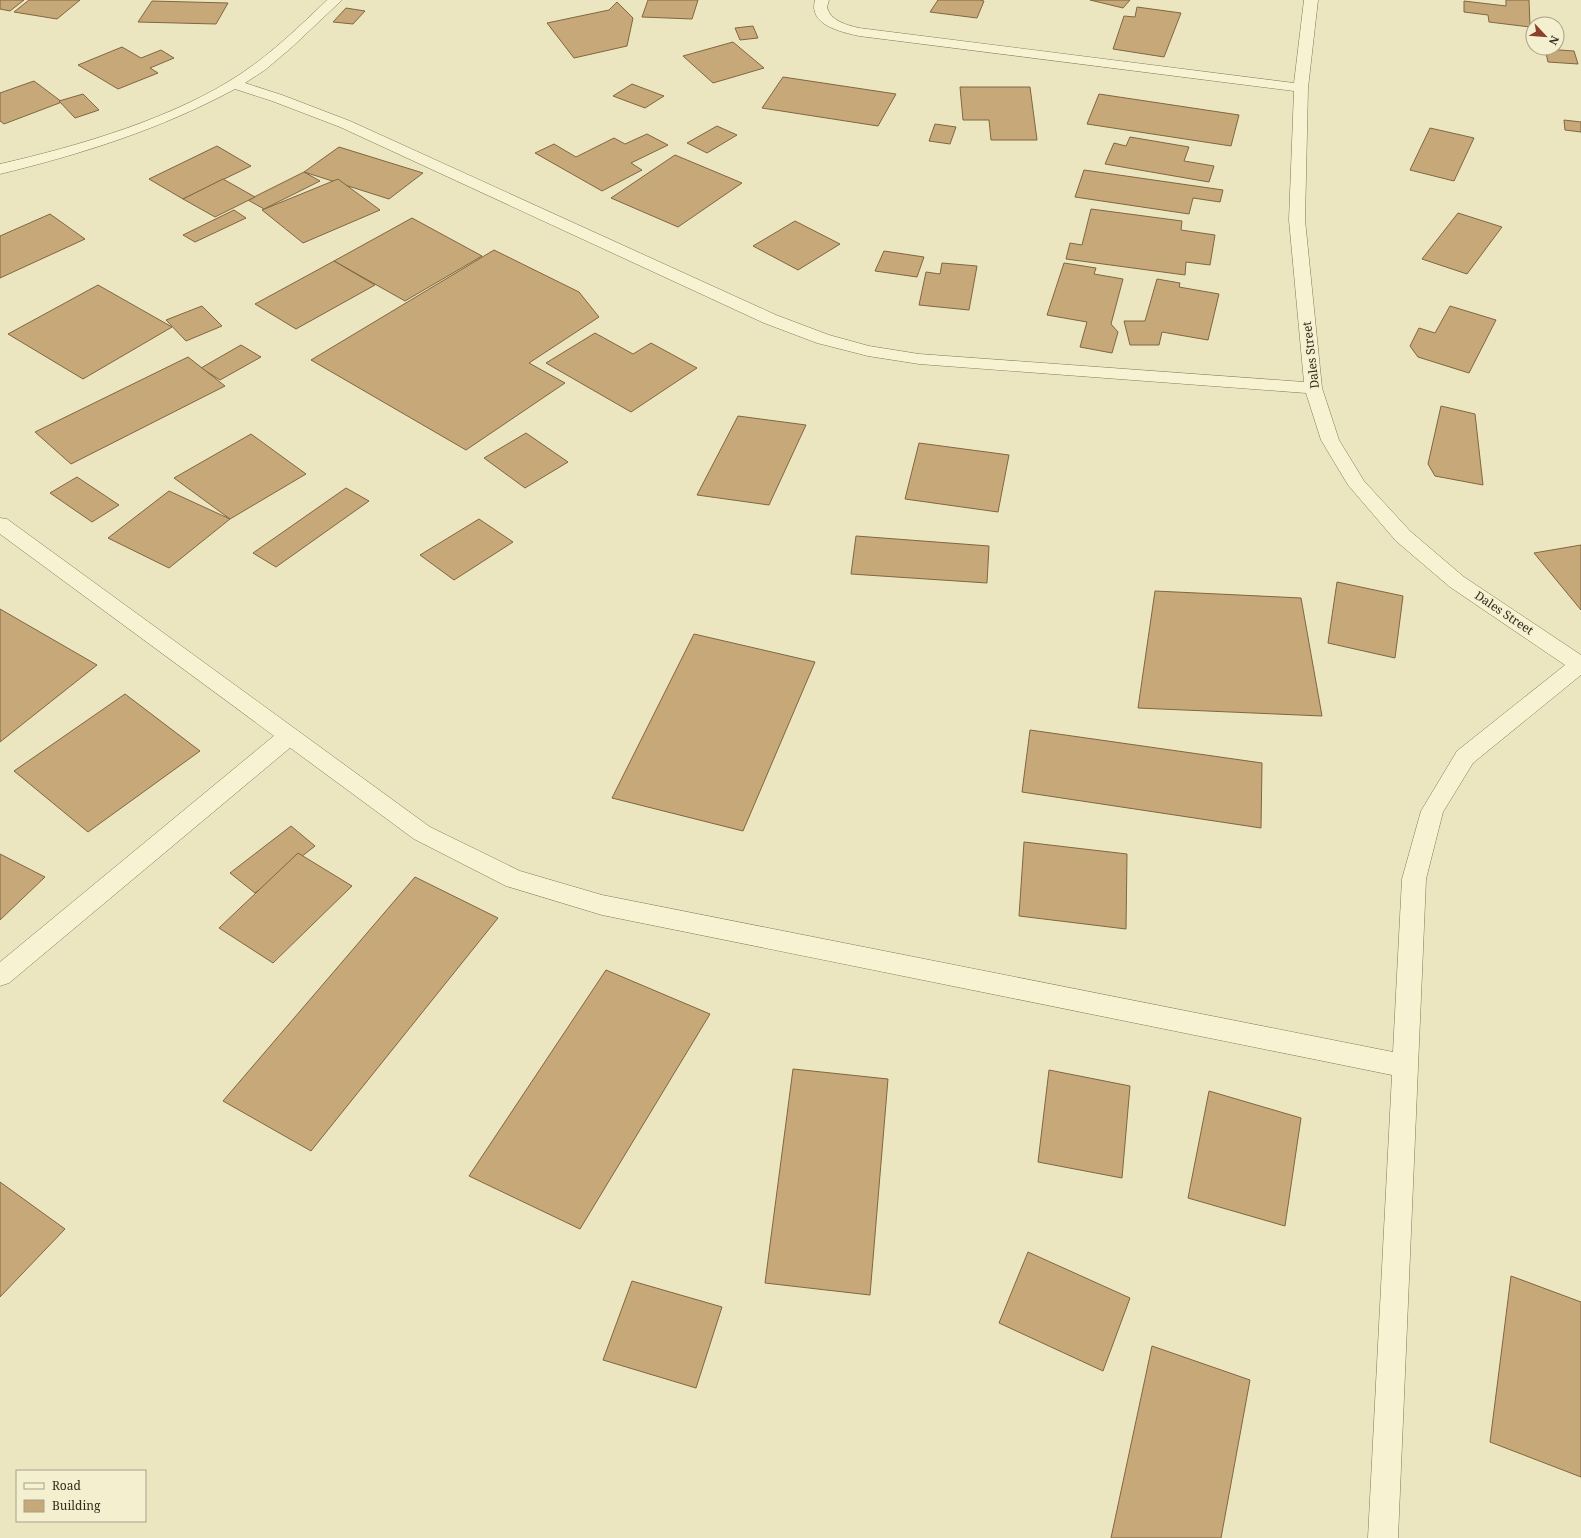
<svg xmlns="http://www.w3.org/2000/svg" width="1581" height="1538" viewBox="0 0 1581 1538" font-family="'Noto Serif',serif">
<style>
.building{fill:#c7a878;stroke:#806641}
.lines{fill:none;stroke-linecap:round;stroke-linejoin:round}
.lane-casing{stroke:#827759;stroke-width:1}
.street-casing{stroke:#827759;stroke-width:1}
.lane{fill:#f6f2d2;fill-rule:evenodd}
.street{fill:#f6f2d2;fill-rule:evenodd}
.labels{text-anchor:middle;stroke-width:3;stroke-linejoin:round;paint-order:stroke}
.far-street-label{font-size:12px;fill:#332c1d;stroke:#f3efcf}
</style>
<rect width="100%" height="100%" fill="#ebe6c0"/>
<g class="building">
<path d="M0,0h24l-14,11 -10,-2z"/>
<path d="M29,0h51l-23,19 -43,-7z"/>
<path d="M648,0h50l-6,19 -50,-2z"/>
<path d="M938,0h42l4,1 -7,17 -47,-6z"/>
<path d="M1090,0h40l-7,8z"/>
<path d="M1506,0h23l1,27 -41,-5 -1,-7 -24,-3v-11l42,5z"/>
<path d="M152,1l76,2 -12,21 -78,-2z"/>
<path d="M617,2l16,16 -6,28 -53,12 -27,-35 62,-13z"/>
<path d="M1137,7l44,6 -17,44 -51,-8 11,-33 11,1z"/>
<path d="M346,8l19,3 -12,13 -20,-2z"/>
<path d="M753,26l5,12 -18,2 -5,-12z"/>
<path d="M733,42l31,26 -51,15 -30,-27z"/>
<path d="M122,47l19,11 20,-8 13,8 -24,10 8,5 -40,16 -40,-24z"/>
<path d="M1545,49l29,2 4,13 -30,-2z"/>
<path d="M783,77l113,17 -18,32 -116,-18z"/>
<path d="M34,81l28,21 -58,22 -4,-3v-28z"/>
<path d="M632,84l32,12 -19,12 -32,-12z"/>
<path d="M960,87h70l7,53h-46l-2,-20h-26z"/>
<path d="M83,94l16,16 -24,8 -16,-17z"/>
<path d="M1099,94l140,21 -8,31 -144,-22z"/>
<path d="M1564,120l17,2v10l-16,-2z"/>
<path d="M935,124l21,3 -6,17 -21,-3z"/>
<path d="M717,126l20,9 -30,18 -20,-10z"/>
<path d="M1430,128l44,10 -20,43 -44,-11z"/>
<path d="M647,134l21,11 -37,18 11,7 -40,21 -67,-38 19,-9 22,13 38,-19 11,6z"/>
<path d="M1130,137l59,10 -5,14 30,5 -5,16 -104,-18 9,-21 12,3z"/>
<path d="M217,146l34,20 -68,33 -34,-20z"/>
<path d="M339,147l84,26 -34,26 -85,-27z"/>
<path d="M675,155l67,28 -64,44 -67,-29z"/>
<path d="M1084,170l139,20 -3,12 -27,-4 -4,16 -114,-17z"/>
<path d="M304,172l16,9 -56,28 -16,-9z"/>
<path d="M223,179l32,18 -40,20 -32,-18z"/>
<path d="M338,179l42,31 -77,33 -41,-33z"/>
<path d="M1091,209l91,12 -1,9 34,5 -5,30 -24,-3 -1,13 -119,-16 4,-16 12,2z"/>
<path d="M234,210l12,8 -51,24 -12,-7z"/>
<path d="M1458,213l44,14 -35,47 -45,-15z"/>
<path d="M50,214l35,25 -85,39v-42z"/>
<path d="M412,218l70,38 -77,45 -71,-40z"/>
<path d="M795,221l45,23 -42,26 -45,-24z"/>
<path d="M494,250l85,42 20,25 -70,46 36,20 -99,67 -155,-90z"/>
<path d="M884,251l40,6 -7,20 -42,-6z"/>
<path d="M334,261l41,24 -79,44 -41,-25z"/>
<path d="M942,263l35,3 -8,44 -50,-5 7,-33 14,2z"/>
<path d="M1064,263l32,5 -2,6 29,5 -12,45 7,8 -6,21 -32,-6 7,-25 -40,-7z"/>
<path d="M1157,279l23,4 -1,4 40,7 -11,46 -46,-8 -3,13h-29l-6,-24h21z"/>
<path d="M98,285l74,42 -89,52 -75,-45z"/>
<path d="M202,306l20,20 -36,15 -20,-21z"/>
<path d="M1450,306l46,14 -27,53 -51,-16 -8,-11 9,-18 16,5z"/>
<path d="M595,333l38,21 18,-11 46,25 -66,44 -85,-49z"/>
<path d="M241,345l20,12 -41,23 -19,-12z"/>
<path d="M188,357l37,29 -154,78 -36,-32z"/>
<path d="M1441,406l34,8 8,71 -48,-9 -7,-12z"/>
<path d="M738,416l68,9 -37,80 -72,-10z"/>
<path d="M526,433l42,29 -43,26 -41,-30z"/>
<path d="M251,434l55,40 -76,45 -56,-41z"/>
<path d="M919,443l90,12 -11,57 -93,-13z"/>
<path d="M77,477l42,28 -27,17 -42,-29z"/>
<path d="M346,488l23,13 -93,66 -23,-14z"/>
<path d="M169,491l61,28 -61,49 -61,-30z"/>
<path d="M479,519l34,23 -59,38 -34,-25z"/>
<path d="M856,536l133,10 -2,37 -136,-9z"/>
<path d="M1581,545v65l-47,-57z"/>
<path d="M1337,582l66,14 -8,62 -67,-15z"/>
<path d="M1155,591l146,7 21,118 -184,-8z"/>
<path d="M0,609l97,56 -97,77z"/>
<path d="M694,634l121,28 -72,169 -131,-33z"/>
<path d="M125,694l75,57 -112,81 -74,-61z"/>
<path d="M1030,730l232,33 -1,65 -239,-36z"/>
<path d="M291,826l24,20 -60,47 -25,-20z"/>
<path d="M1024,842l103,12 -1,75 -107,-13z"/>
<path d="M298,853l54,33 -79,77 -54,-35z"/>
<path d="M0,854l45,23 -45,43z"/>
<path d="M415,877l83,41 -187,233 -88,-50z"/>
<path d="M606,970l104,44 -130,215 -111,-53z"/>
<path d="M793,1069l95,10 -18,216 -105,-12z"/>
<path d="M1049,1070l81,16 -8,92 -84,-16z"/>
<path d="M1209,1091l92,27 -16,108 -97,-28z"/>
<path d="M0,1182l65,47 -65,68z"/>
<path d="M1028,1252l102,46 -27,73 -104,-48z"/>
<path d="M1511,1276l70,26v175l-91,-35z"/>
<path d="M632,1281l90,26 -26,81 -93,-28z"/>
<path d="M1152,1346l98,34 -29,158h-110z"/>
</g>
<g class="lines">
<defs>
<path id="lane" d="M289,728l8,2 3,6 -3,6 -288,241 -9,3v-24l281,-232z"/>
<path id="street" d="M327,0h15l-51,48 -26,22 -20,13 37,12 68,26 426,194 53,20 40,11 50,8 385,28 -15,-162 5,-129 -435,-55c-18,-4 -51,-11 -44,-36h14l-2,7c3,14 20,18 32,21l435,55 10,-83h14l-10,88 -3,132 17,168 17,52 25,41 46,50 54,46 117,78v20l-108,88 -30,49 -17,67 -28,659h-30l24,-463 -790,-160 -96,-29 -92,-47 -414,-305v-16l7,1 423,308 90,44 82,24 791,157 9,-173 19,-68 36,-60 108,-86 -115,-78 -54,-46 -48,-56 -27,-45 -15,-47 -387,-29 -51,-8 -51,-13 -53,-20 -424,-196 -68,-26 -37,-12c-74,40 -153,65 -235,85v-10c79,-18 175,-46 242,-91 31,-21 58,-47 85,-73z"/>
</defs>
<use href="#lane" class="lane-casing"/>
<use href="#street" class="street-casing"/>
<use href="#lane" class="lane"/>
<use href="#street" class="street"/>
</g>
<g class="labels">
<g class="far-street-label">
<text transform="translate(1311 355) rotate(-97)" y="4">Dales Street</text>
<text transform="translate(1504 613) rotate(34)" y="4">Dales Street</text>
</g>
</g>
<rect x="16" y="1470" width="130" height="52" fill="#f3efcf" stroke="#a6a188"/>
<rect x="24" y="1483" width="20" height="6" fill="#f6f2d2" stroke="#a6a188"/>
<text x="52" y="1490" font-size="12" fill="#332c1d">Road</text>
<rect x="24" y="1500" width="20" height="12" fill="#c7a878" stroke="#a6a188"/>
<text x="52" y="1510" font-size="12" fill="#332c1d">Building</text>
<g transform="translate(1545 36) rotate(116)"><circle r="19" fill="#f3efcf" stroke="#a6a188"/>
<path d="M0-3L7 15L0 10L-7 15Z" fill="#8d3f2d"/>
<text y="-6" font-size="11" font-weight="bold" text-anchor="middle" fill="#332c1d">N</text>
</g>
</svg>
